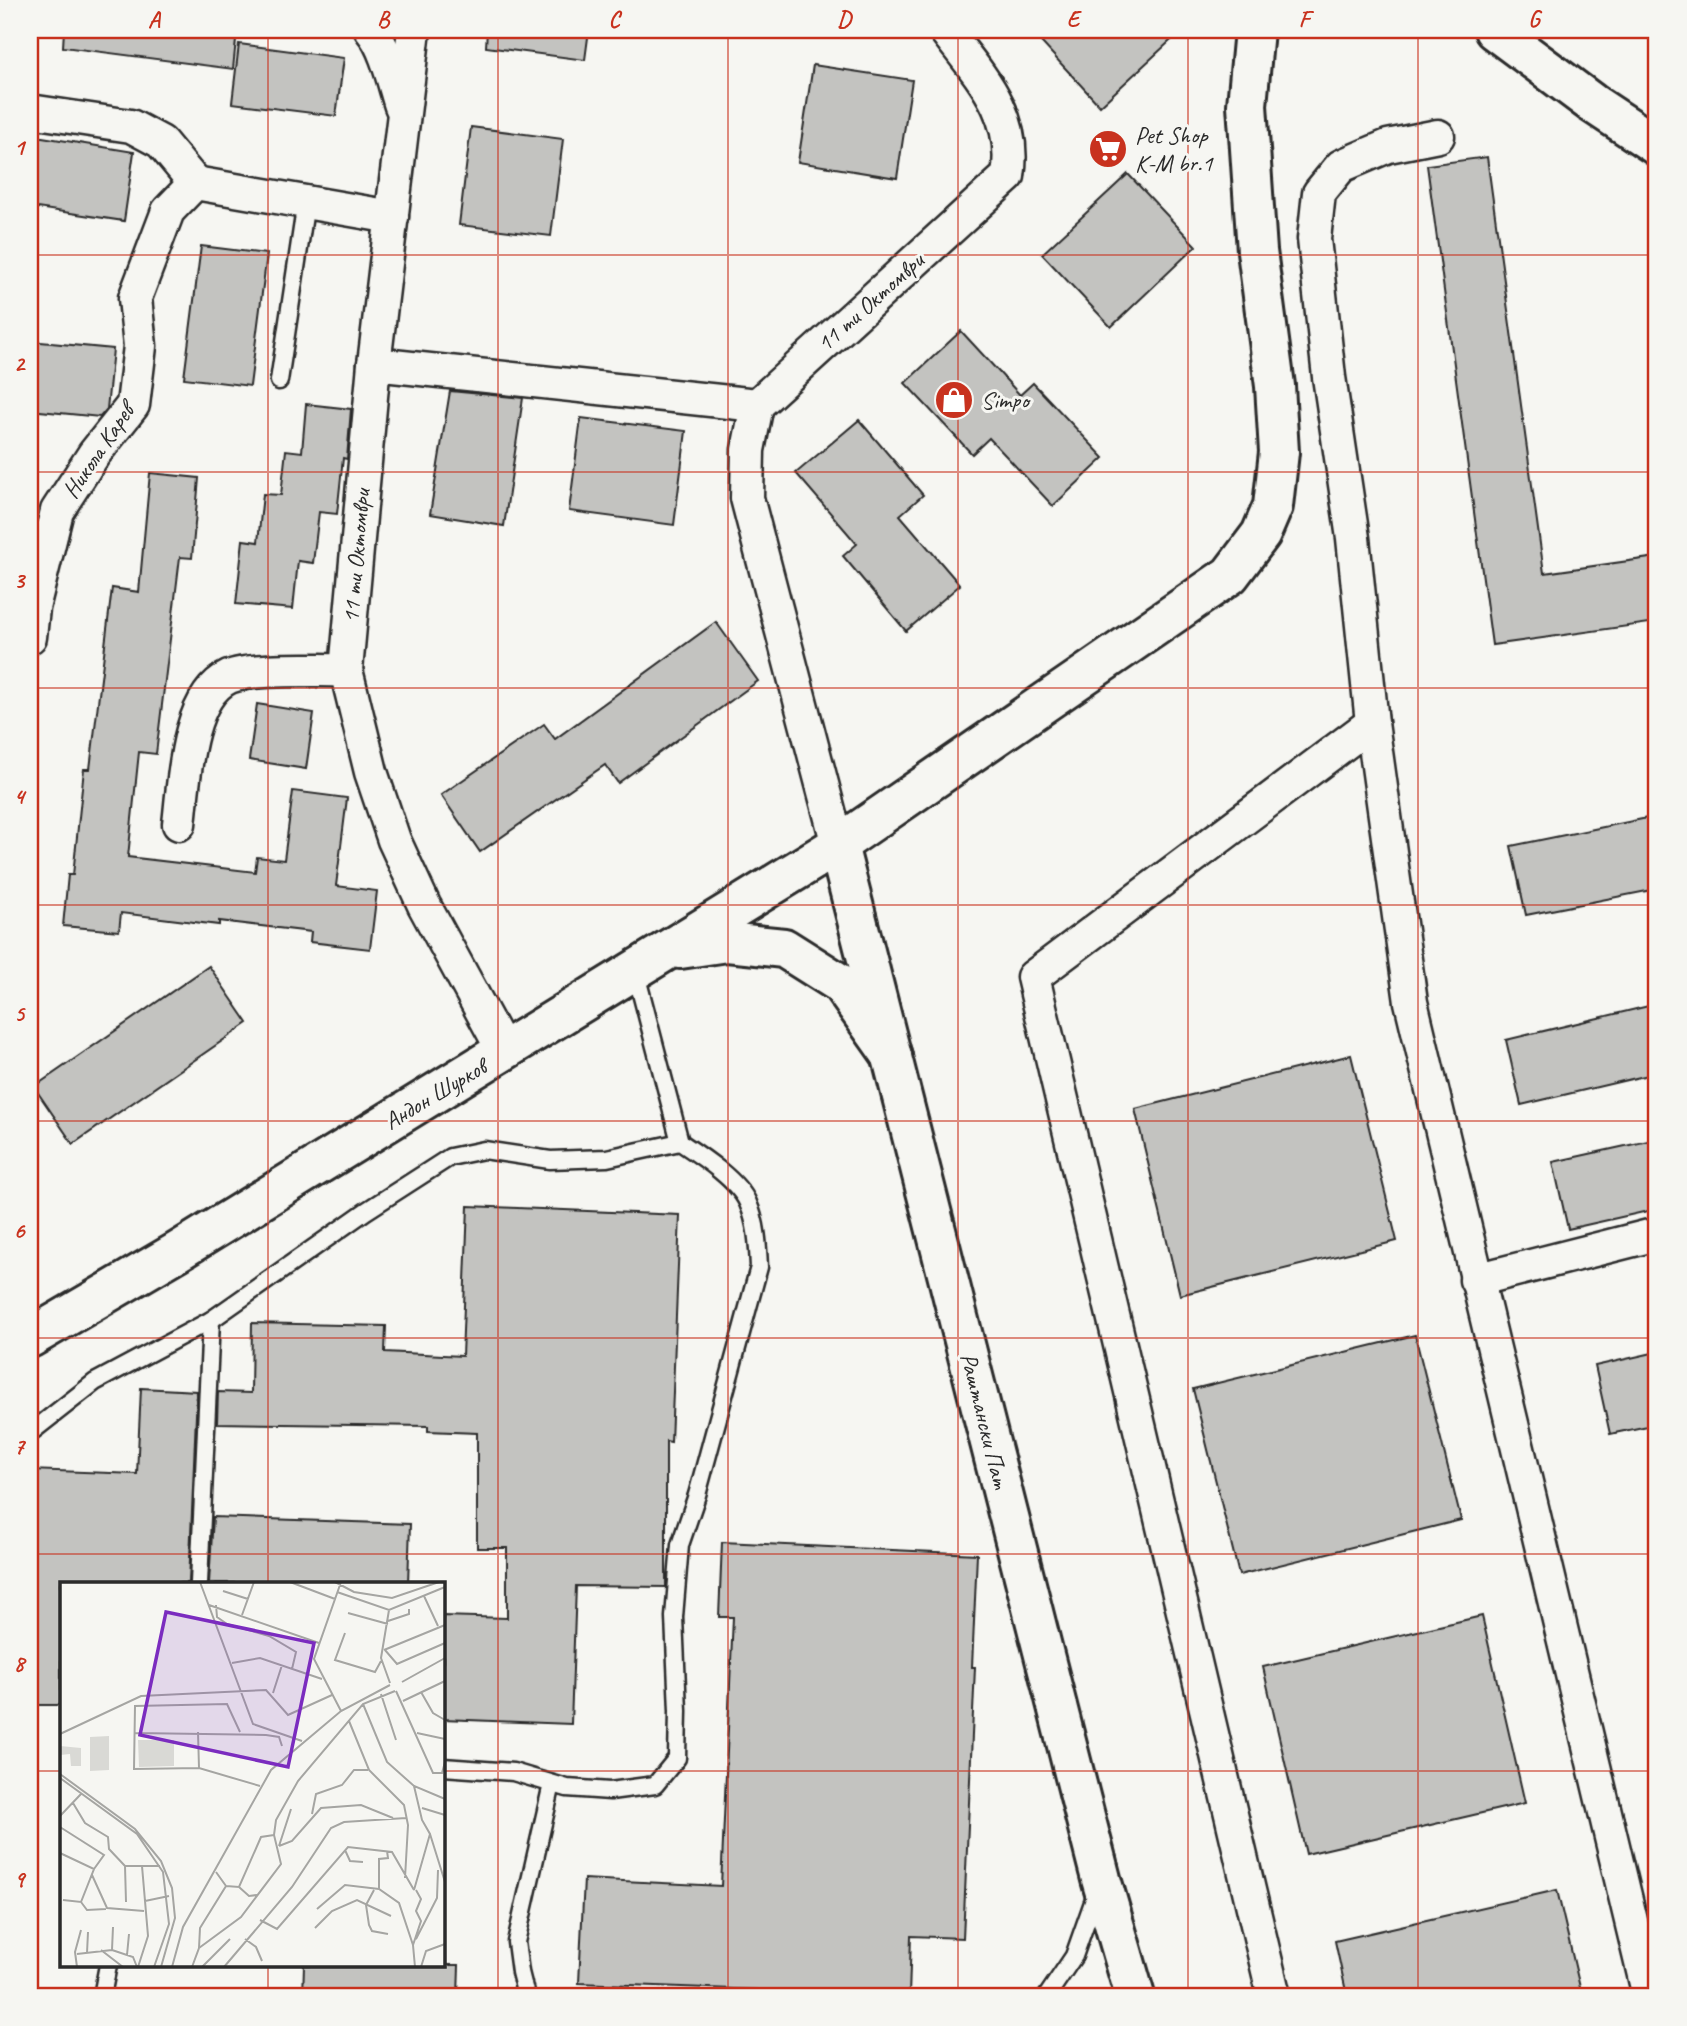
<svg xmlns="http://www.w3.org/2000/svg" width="1687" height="2026" viewBox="0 0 1687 2026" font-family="Caveat,sans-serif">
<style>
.building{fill:#c3c3c0;stroke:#2b2b2b;stroke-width:2}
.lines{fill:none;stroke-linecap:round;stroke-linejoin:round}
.service-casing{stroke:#2b2b2b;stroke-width:21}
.minor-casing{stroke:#2b2b2b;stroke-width:37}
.tertiary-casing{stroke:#2b2b2b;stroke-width:44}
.secondary-casing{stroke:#2b2b2b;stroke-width:44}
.service{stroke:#f6f6f2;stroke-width:16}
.minor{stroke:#f6f6f2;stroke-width:32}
.tertiary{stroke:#f6f6f2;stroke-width:38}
.secondary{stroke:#f6f6f2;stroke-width:38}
.grid{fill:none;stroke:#c8321e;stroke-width:2;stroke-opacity:0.55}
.labels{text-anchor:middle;stroke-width:6;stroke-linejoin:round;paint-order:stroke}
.poi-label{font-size:24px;fill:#2b2b2b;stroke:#f6f6f2;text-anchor:start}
.street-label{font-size:24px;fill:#2b2b2b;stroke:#f6f6f2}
.inset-road{fill:none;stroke:#a5a5a2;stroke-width:2}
.view{fill:#7b2cbf;fill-opacity:0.15;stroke:#7b2cbf;stroke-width:3.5}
.inset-edge{fill:none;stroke:#2b2b2b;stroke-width:3.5}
.neatline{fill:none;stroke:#c8321e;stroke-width:2.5}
.grid-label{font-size:23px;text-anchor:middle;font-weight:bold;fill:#c8321e}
</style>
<rect width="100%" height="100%" fill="#f6f6f2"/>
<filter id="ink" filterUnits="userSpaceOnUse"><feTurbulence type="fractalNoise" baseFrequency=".0143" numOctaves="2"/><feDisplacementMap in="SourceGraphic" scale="14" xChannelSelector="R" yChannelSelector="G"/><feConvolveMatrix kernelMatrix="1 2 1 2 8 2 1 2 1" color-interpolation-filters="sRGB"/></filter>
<g filter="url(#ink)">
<g class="building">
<path d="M64,30h173l-4,39 -170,-22z"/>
<path d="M487,30h102l-4,30 -99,-13z"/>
<path d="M1030,30h152l-82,76z"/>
<path d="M239,44l105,14 -8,58 -104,-13z"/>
<path d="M813,65l99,15 -15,98 -99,-16z"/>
<path d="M471,127l92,12 -12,97 -92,-11z"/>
<path d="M30,135l104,17 -10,69 -94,-14z"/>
<path d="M1487,157l57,416 113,-16v65l-165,23 -65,-480z"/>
<path d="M1128,174l68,72 -85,81 -69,-73z"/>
<path d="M201,246l66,8 -17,132 -66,-8z"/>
<path d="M961,331l59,64 13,-12 71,75 -51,48 -64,-68 -17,16 -67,-71z"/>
<path d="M30,341l83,8 -6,60 -7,8 -70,-7z"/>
<path d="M450,391l73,7 -19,128 -74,-12z"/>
<path d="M306,404l45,5 -4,50 -4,-1 -6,56 -18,-2 -6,51 -15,-2 -5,48 -57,-5 7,-64 15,2 5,-48 18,1 5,-45 16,2z"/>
<path d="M581,418l105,13 -12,94 -105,-14z"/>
<path d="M859,420l64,75 -23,20 60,70 -54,46 -63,-75 14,-12 -61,-71z"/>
<path d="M150,473l49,5 -7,80 -12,-1 -24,197 -17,-2 -11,105 127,15 2,-15 27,3 9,-69 54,7 -11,88 41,5 -7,58 -60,-7 1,-10 -92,-11v4l-98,-12 -2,18 -56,-5 5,-51h5l11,-106h6l22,-181 27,4z"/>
<path d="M716,622l42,59 -140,102 -13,-18 -125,87 -39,-57 103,-71 11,15z"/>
<path d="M257,704l57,9 -8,56 -57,-9z"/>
<path d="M1657,816v73l-131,26 -15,-69z"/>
<path d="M209,966l39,57 -175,121 -39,-57z"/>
<path d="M1657,1004v69l-136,32 -15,-65z"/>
<path d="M1351,1055l46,186 -217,54 -45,-186z"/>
<path d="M1657,1139v70l-89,20 -15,-67z"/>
<path d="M468,1206l212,9 -9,227 -5,-1v146l-90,-1 -5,138 -128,-5v-103l64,2v-70h-30v-115l-49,-2v-5l-211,-3 1,-31 33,1 1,-70 134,3 -1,26 77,4z"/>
<path d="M1415,1335l46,185 -222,55 -46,-186z"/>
<path d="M1657,1352v72l-47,10 -15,-68z"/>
<path d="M141,1388l56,3 -8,192h-128v122h-31v-235l107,4z"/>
<path d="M213,1517l197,7 -2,59h-199z"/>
<path d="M722,1542l255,12 -5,113h3l-12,271 -52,-2 -2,60 -330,-13 5,-104 137,7 12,-269h-14z"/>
<path d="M1482,1616l43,187 -219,51 -43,-187z"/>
<path d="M1557,1890l25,106h-235l-12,-55z"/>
<path d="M304,1965h155l-1,31h-155z"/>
</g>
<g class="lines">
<defs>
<g id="service">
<path d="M279,381l27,-179"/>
<path d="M635,970l45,172"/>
<path d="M30,1433l65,-51 116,-62 155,-109 84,-54 34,-7 66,10 57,-2 73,-16c21,14 58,38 68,61 9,20 10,43 11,64l-62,228 -17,50 -6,72 4,94 -1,47 -22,27 -45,6 -43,-3 -54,-16 -70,-5"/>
<path d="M199,1583l12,-263"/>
<path d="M102,1996l6,-31"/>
<path d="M526,1996l-6,-24 -4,-30 36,-158"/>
<path d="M1047,1996l27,-40 23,-65"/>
</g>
<g id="minor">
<path d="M371,30c15,17 23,54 30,76"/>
<path d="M414,30l-40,334 -28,306 25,102 23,68 30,65 80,147"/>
<path d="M30,111l101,15 30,16 34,41"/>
<path d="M1438,136l-50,10 -47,20 -22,27 -5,46 15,138 24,161 19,185 39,279 238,994"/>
<path d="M374,364l383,41"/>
<path d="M30,637l3,-29 24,-97 37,-57 39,-49 7,-59 -5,-48 33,-87 27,-28 197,34"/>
<path d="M179,824c5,-41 7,-127 50,-147 23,-10 90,-6 117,-7"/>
<path d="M838,845l-91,-347 1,-48 9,-45 251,-229c10,-62 -28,-100 -63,-146"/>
<path d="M1476,1280l181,-46"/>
<path d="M1274,1996l-241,-1019 339,-254"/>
</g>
<path id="tertiary" d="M838,845l263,1034 34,117"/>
<g id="secondary">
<path d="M1494,30l98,73 65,43"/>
<path d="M680,949l47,-7 57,6 57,36 51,72"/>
<path d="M30,1338l147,-86 661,-407 392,-270 31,-41 12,-28 6,-54 -4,-66 -18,-135 -10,-146 7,-75"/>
</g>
</defs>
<use href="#service" class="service-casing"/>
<use href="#minor" class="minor-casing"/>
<use href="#tertiary" class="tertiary-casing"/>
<use href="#secondary" class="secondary-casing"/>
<use href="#service" class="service"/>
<use href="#minor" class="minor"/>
<use href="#tertiary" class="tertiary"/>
<use href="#secondary" class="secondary"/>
</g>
</g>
<path class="grid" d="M268,30v1553M498,30v1966M728,30v1966M958,30v1966M1188,30v1966M1418,30v1966M30,255h1627M30,472h1627M30,688h1627M30,905h1627M30,1121h1627M30,1338h1627M30,1554h1627M30,1771h31M443,1771h1214M268,1965v31"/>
<defs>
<symbol id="supermarket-disc" viewBox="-11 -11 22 22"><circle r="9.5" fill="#c8321e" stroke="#f6f6f2"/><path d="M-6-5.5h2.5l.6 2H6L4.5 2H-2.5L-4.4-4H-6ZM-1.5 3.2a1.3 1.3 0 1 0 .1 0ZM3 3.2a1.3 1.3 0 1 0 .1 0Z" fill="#fff"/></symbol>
<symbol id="shop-disc" viewBox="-11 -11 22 22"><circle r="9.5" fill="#c8321e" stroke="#f6f6f2"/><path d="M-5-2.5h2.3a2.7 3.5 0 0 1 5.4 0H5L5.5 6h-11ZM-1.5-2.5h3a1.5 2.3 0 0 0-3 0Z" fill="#fff"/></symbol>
</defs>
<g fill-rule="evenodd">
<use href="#supermarket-disc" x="1086" y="127" width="44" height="44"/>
<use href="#shop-disc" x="932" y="378" width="44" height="44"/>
</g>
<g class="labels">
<g class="poi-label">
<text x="1135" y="143">Pet Shop<tspan x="1135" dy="28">K-M br.1</tspan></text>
<text x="981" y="408">Simpo</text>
</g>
<g class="street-label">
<text transform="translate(870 302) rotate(-42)" y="8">11 ти Октомври</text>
<text transform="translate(98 451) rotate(-56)" y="8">Никола Карев</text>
<text transform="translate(356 556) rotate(-85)" y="8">11 ти Октомври</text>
<text transform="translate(435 1094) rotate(-31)" y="8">Андон Шурков</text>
<text transform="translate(985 1421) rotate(76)" y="8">Раштански Пат</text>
</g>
</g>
<g transform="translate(60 1582)">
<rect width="385" height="385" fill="#f6f6f2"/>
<path d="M49,154v34l-19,1v-34zM78,158h36v26l-35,1zM0,164l21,2v18h-10l-1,-12 -10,1z" fill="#d9d9d5"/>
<path class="inset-road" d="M140,0l53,142 49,17M230,0l45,17M275,0l19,10 38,6 47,-16M163,9l25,8M277,10l52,18 56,-23M364,14l14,30M149,23l110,38M156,23l1,12 10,7 42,12 27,16 -4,17M329,28l-8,48 9,25M288,31l40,11M182,33l12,-33M328,39l21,-7v-5M285,51l-10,27 40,12 6,-11M324,68l61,-25M325,68l12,14 48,-21M172,81l28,-5 62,21M342,100l43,-24M336,109l37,82h9l3,-11M361,110l12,21 12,7M213,111l9,-28M321,112l15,46M343,119l42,-20M303,122l24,58 27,24 31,13M281,129l-27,-52 27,-77M289,139l20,49 35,35 4,20 -3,53M138,150l1,36M180,150l-13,-28 -92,2 -1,63 65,-1 61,18M75,151l131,2 13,2 3,9M357,151l28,6M0,152l81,-38 125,-6 22,25 44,-20M0,192l75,55 26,32 11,27 3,30 -14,49M0,196l77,56 26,38 6,52 -15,43M354,204l8,34 8,14 -16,56M13,221l12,20 23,14 1,12 16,17M362,226l23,7M252,232l4,-20 26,-9 12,-15h14M0,234l21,-22M0,245l44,28 -10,14M370,252l15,48M219,264l13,-5 29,-33 40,-3 32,13M219,264l12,-37M285,268l5,11 13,1M0,271l34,16 -13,33 -18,-2M65,284l1,36M65,284h35M0,290v60M32,293l15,33 37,3M166,304l13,1 22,-50 13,-2M179,305l10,9 8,-1M319,307v-30l9,-1 -1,-7M314,308l-8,15 3,20 3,6 16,3M85,319l24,-5M21,320l6,8 19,-1M257,327l28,-24 34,4 20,14 14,42M200,338l17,9 71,-82 44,5 22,38M53,345l-1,23 21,7 4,10M255,346l17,-17 25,-11 34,16M185,357l11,8 6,14M356,357l21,-41 1,-28M139,366l42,-31 40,-53 -7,-29 2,-15 22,-39 65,-77 32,-13M41,368l22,17M27,371l1,-21M17,372l35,-4M67,373l2,-21M17,385l-2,-15 6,-22M78,385l10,-31 -6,-70M112,385l11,-40 88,-157 70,-59 49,-26M132,385l7,-19 1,-20 26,-42 -10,-14M142,385l28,-28M164,385l68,-80 39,-59 13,-6 62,-4M355,385l-2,-22 8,-24 -5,-10 5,-12 -5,-9M361,385l5,-16 19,-7"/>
<path class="view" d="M106,30l148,31 -26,124 -148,-32z"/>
<rect width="385" height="385" class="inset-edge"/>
</g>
<rect width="1687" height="2026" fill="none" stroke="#f6f6f2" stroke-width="77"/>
<rect x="38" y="38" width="1610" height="1950" class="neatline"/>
<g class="grid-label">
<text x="154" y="27">A</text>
<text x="383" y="27">B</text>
<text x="614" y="27">C</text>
<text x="844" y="27">D</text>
<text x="1073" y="27">E</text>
<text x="1304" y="27">F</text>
<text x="1534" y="27">G</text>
<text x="19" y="155">1</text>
<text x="19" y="371">2</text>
<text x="19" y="588">3</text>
<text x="19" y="804">4</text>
<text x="19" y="1021">5</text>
<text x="19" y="1238">6</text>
<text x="19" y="1454">7</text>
<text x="19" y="1671">8</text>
<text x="19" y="1887">9</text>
</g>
</svg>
